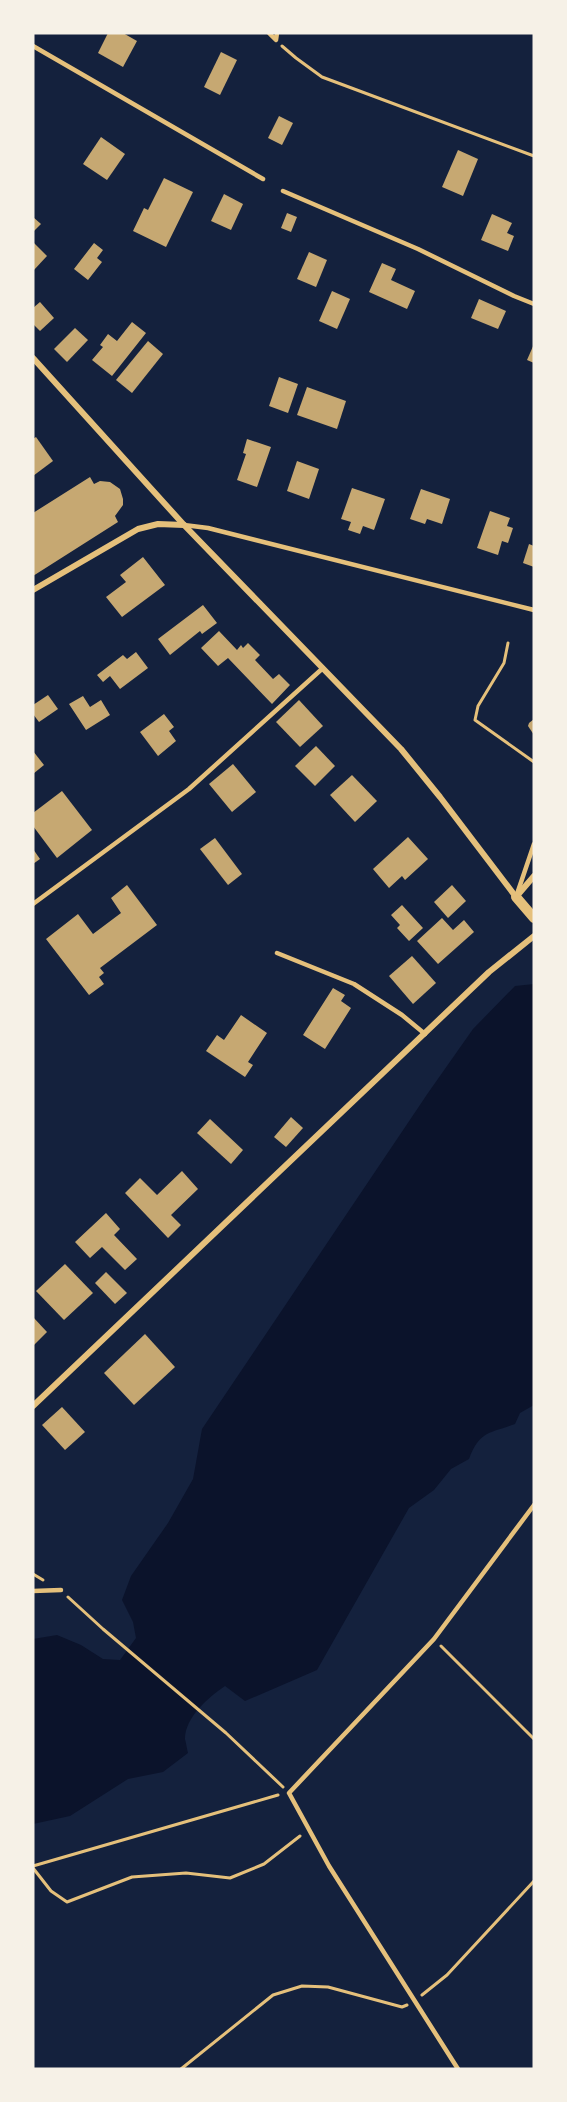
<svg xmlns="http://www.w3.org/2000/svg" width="567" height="2102" viewBox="0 0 567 2102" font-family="'DejaVu Sans',sans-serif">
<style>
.water{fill:#0b132b}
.building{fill:#c6a872}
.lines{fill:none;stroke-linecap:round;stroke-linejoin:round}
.path{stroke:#e5c07b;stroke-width:3}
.service{stroke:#e5c07b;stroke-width:4.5}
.minor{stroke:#e5c07b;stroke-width:6}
.tertiary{stroke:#e5c07b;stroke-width:10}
</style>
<rect width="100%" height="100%" fill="#14213d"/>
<path class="water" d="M534,984v421l-14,8 -5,11c-27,10 -35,7 -46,35l-18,10 -17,21 -25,18 -92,162 -72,31 -20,-15c-16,11 -40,31 -40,53 1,4 2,10 3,14l-25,19 -35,7 -58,37 -37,8v-185l24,-4 24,10 22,14 17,1 16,-22 -3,-16 -11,-22 9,-24 37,-53 25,-44 9,-50 226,-336 45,-64 42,-43z"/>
<g class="building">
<path d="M108,33h15l14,8 -14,26 -25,-14z"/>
<path d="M221,52l16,8 -17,35 -16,-8z"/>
<path d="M279,116l14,7 -11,22 -14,-7z"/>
<path d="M101,137l24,17 -18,26 -24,-16z"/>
<path d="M458,150l20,9 -15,37 -21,-9z"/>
<path d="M164,178l29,14 -27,55 -33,-16 11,-23 4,2z"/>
<path d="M224,194l19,10 -12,26 -20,-9z"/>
<path d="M287,213l10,4 -6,15 -10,-4z"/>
<path d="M492,214l20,9 -5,10 7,3 -6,15 -27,-11z"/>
<path d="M33,217l8,7 -8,8z"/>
<path d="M33,242l14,14 -14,15z"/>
<path d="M94,243l9,7 -6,8 5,4 -14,18 -14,-11z"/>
<path d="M309,252l18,8 -11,27 -19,-8z"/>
<path d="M382,263l14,6 -5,11 24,11 -8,18 -38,-17z"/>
<path d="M332,291l18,8 -13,30 -18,-8z"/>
<path d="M479,299l27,12 -8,18 -27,-11z"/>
<path d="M40,302l14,16 -14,13 -7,-7v-16z"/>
<path d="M132,322l14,11 -34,43 -20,-16 11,-13 -3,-2 8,-11 9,7z"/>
<path d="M75,328l13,12 -21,22 -13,-13z"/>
<path d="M148,341l15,13 -31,39 -16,-13z"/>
<path d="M534,344v19l-7,-3z"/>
<path d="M279,377l19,7 -10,29 -19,-7z"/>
<path d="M307,387l39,14 -9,28 -40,-14z"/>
<path d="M36,437l17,24 -20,15v-37z"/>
<path d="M247,439l24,8 -14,40 -20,-7 9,-26 -3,-1z"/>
<path d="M297,461l22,8 -10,30 -22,-8z"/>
<path d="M90,477l4,7 6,-3 10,1 10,7 3,10v6l-8,11 3,6 -85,54v-63z"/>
<path d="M352,488l33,11 -11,31 -11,-4 -3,8 -12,-4 3,-8 -10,-3z"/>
<path d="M421,489l29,10 -8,25 -15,-5 -2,5 -15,-5z"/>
<path d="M490,511l20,7 -3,8 6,2 -5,15 -6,-2 -4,14 -21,-7z"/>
<path d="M529,544l5,2v21l-11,-4z"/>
<path d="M143,557l22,28 -43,32 -16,-20 20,-15 -6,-7z"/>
<path d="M203,605l14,18 -15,11 -2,-3 -30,24 -12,-16z"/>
<path d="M219,631l18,19 4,-5 2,3 5,-5 12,12 -5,5 18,19 6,-5 11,11 -18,19 -44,-46 -10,8 -17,-18z"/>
<path d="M136,652l12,16 -28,21 -10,-13 -7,6 -6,-7 26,-20 4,4z"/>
<path d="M48,695l10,14 -19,13 -6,-8v-9z"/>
<path d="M83,696l7,11 11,-7 9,15 -24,15 -17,-26z"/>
<path d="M299,700l24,26 -23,21 -24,-25z"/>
<path d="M164,714l10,13 -5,4 7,10 -18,15 -18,-24z"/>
<path d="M534,719v16l-6,-9 1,-3z"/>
<path d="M316,746l19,20 -20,20 -20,-20z"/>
<path d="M33,751l11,14 -11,9z"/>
<path d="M233,764l23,28 -24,20 -23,-28z"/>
<path d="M352,775l25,26 -22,21 -25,-27z"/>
<path d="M62,791l30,39 -35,28 -24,-32v-13z"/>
<path d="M408,837l20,22 -23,21 -3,-4 -13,12 -16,-19z"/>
<path d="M215,838l27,36 -14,11 -28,-36z"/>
<path d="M33,849l7,10 -7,5z"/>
<path d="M127,885l30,40 -57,43 4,5 -5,4 5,7 -15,11 -43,-56 32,-25 15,20 28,-21 -10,-15z"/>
<path d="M452,885l14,16 -18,17 -14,-16z"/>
<path d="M402,905l21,23 -14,13 -12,-13 3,-3 -9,-10z"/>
<path d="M442,918l11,12 11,-10 10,12 -36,32 -21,-23z"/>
<path d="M412,956l24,27 -23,21 -24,-28z"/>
<path d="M333,988l12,7 -4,6 10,7 -26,41 -22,-14z"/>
<path d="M241,1015l26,18 -19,29 5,3 -8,12 -39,-26 11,-16 7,5z"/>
<path d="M291,1117l12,11 -17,19 -12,-10z"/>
<path d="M210,1119l33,31 -12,14 -34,-31z"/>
<path d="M182,1171l16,18 -27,26 10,10 -13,13 -43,-45 15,-15 17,17z"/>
<path d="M106,1213l14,16 -6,6 23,24 -12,11 -23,-23 -12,11 -15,-16z"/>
<path d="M65,1264l28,29 -29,27 -28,-29z"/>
<path d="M106,1272l21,21 -12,11 -20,-21z"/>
<path d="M33,1317l14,15 -14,14z"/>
<path d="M145,1334l30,33 -41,38 -30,-32z"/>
<path d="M62,1407l23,25 -20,18 -23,-25z"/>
</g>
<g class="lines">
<g class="path">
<path d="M282,46l14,12 26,19 212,79"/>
<path d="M508,643l-4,20 -26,43 -3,14 59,42"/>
<path d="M33,1574l10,6"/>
<path d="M68,1597l35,32 123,104 57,54"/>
<path d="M441,1646l93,93"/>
<path d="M33,1866l245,-71"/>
<path d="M33,1868l18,23 16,11 65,-25 54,-4 44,5 34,-14 36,-28"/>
<path d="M422,1995l25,-20 87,-94"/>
<path d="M181,2069l92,-74 29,-9 26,1 74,20 5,-2"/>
</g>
<g class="service">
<path d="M269,33l7,7 1,-7"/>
<path d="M33,46l230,133"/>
<path d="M283,191l135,58 96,47 20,8"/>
<path d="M184,525l24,3 326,82"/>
<path d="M517,894l17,-50"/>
<path d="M33,904l156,-115 134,-121"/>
<path d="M277,953l77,31 48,31 23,19"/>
<path d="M33,1591l28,-1"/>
<path d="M458,2069l-129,-203 -40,-73 145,-154 100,-134"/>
</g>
<g class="minor">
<path d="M33,358l151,167 217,224 39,48 76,100 18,-21"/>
<path d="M33,590l105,-61 20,-5 26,1"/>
<path d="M33,1406l456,-434 45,-36"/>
</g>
<path class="tertiary" d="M516,897l18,21"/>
</g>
<rect width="567" height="2102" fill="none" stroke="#f6f1e7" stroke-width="69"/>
</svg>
